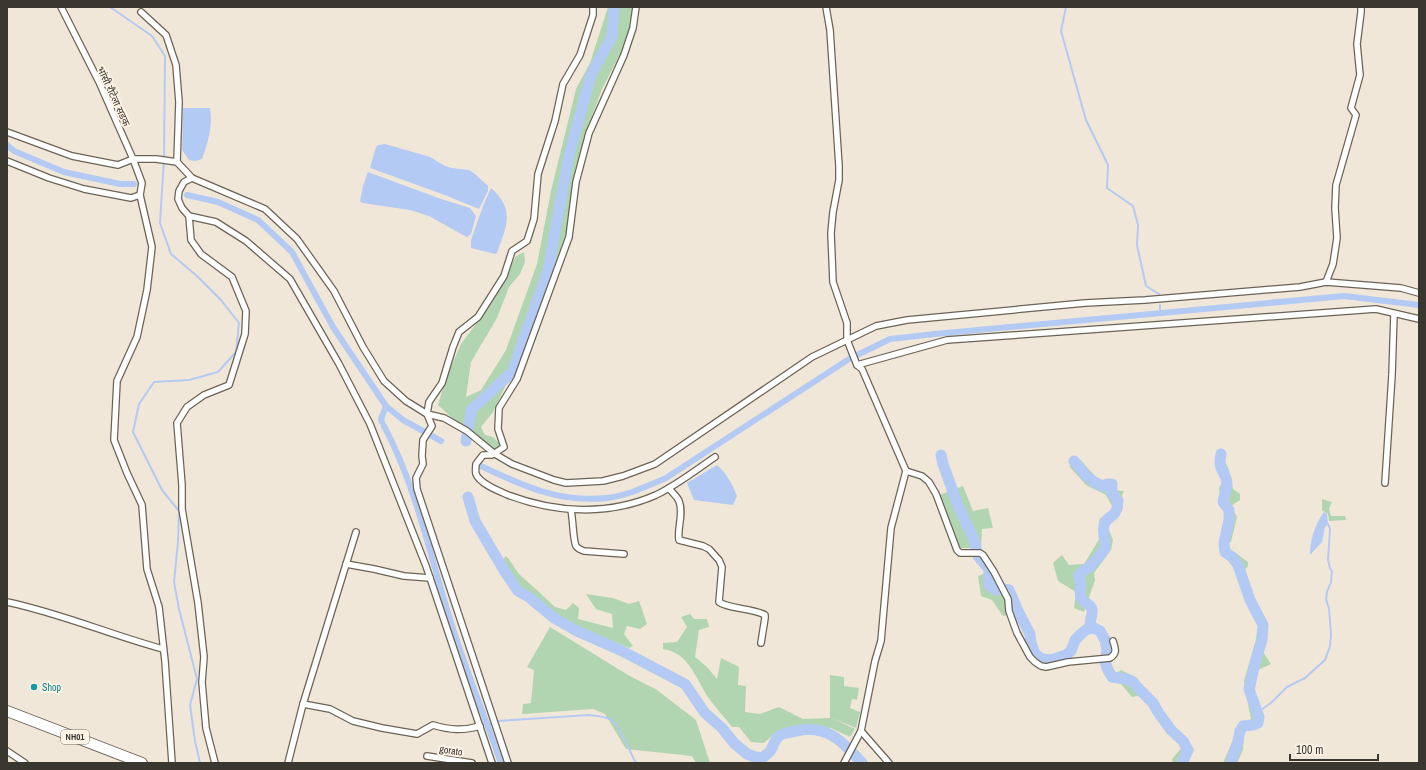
<svg xmlns="http://www.w3.org/2000/svg" width="1426" height="770" viewBox="0 0 1426 770" font-family="'Archivo Narrow','Noto Sans Devanagari',sans-serif">
<style>
.green{fill:#b2d5b1}
.water{fill:#b3caf4}
.lines{fill:none;stroke-linecap:round;stroke-linejoin:round}
.stream{stroke:#b3caf4;stroke-width:2}
.canal{stroke:#b3caf4;stroke-width:6}
.river{stroke:#b3caf4;stroke-width:11}
.street-casing{stroke:#6b6356;stroke-width:8}
.highway-casing{stroke:#6b6356;stroke-width:12}
.street{stroke:#fff;stroke-width:5.5}
.highway{stroke:#fff;stroke-width:10}
.culture-dot{fill:#0f9aa8;stroke:#fef4e6;stroke-width:1.5}
.labels{text-anchor:middle;stroke-width:4;stroke-linejoin:round;paint-order:stroke}
.shield{fill:#fef4e6;stroke:#756f67;stroke-width:1}
.shield-label{font-size:9px;font-weight:bold;fill:#3a3630}
.street-label{font-size:10px;fill:#3a3630;stroke:#fef4e6}
.culture-label{font-size:10px;fill:#0d838f;stroke:#fef4e6;text-anchor:start}
</style>
<rect width="100%" height="100%" fill="#f1e7d8"/>
<g class="green">
<path d="M608,7h25l-3,21 -10,26 -18,35 -18,49 -12,48 -5,43 -8,24 -35,92 -21,46 -10,21 -12,15 4,8 8,2 7,7 -4,6 -44,-32 -14,-13 8,-27 15,-34 30,-40 25,-48 8,-4 1,10 -5,12 -11,13 -12,31 -26,44 -5,35 15,-7 25,-40 31,-86 14,-73 25,-102 14,-26z"/>
<path d="M1081,460c12,14 23,30 43,31l-4,9 3,8 -14,15 -1,5 5,12 -2,10 -17,23 1,7 -11,32 -10,-4 2,-16 -18,-11 -5,-18 9,-8 7,10 15,-1 17,-28 -2,-12 1,-6 10,-3 3,-7 -7,-13 -20,-10 -17,-19z"/>
<path d="M1226,463l3,7 4,19 7,5v6l-9,6 6,11 -6,25 -8,-1v-8l4,-21 -6,-11 -2,-13 3,-6 -5,-17z"/>
<path d="M963,486l10,25 15,-3 5,20 -11,1 -1,19h-21l-21,-53z"/>
<path d="M1322,499l10,3 -3,7 2,7h14l1,4 -17,1 -1,-7 -6,-4z"/>
<path d="M1223,550l10,1 15,11v4l-5,6h-4l-3,-6 -5,-3z"/>
<path d="M505,556l3,2 11,16 20,18 16,15 11,3 7,-7 6,5 -1,11 35,9 -1,-14 -16,-5 -10,-15 27,4 16,6 10,-3 8,23 -7,5 -13,-3 -3,8 9,12 -4,2 -54,-23 -26,-9 -18,-10 -10,-12 -18,-31z"/>
<path d="M991,571l15,28 1,16 -4,1 -11,-16 -11,-4 -3,-20z"/>
<path d="M1259,608c7,16 11,27 4,44l8,12 -13,6 -4,25 8,30 -6,5 -9,-3 -3,7 -1,16 -6,13h-14l17,-39 11,-5 -6,-29 -1,-9 11,-38 4,-20 -5,-12z"/>
<path d="M690,614l4,5h13l2,8 -10,3 -4,27 12,10 10,12 4,-21 18,9 -1,18 8,1 -1,26 15,2 19,-7 24,12 27,-1v-43l14,2v9l15,2 -2,12 -5,-1 -2,9 10,4 -4,16 -25,-10 24,11 -5,8 -19,-9 -28,-3 -27,7 -12,11 -13,-1 -12,-15h-7c-7,-9 -15,-18 -22,-27 -14,-20 -20,-47 -47,-51v-6l14,-1 10,-15 -6,-10z"/>
<path d="M550,627l78,48 29,15 39,30 14,43h-14l-4,-7 -66,-7 -21,-35 -12,-5 -71,5 1,-10 8,-1 3,-33 -7,-3z"/>
<path d="M1109,662l5,12 7,-4 16,8 8,17 -13,2 -11,-13 -11,-2 -7,-9v-9z"/>
<path d="M1184,745l10,4 -6,14h-15l-1,-4z"/>
</g>
<g class="water">
<path d="M183,108h27c3,18 -2,34 -8,51l-7,2 -6,-1 -7,-10z"/>
<path d="M385,144l45,13 15,9 7,2 17,2 6,4 13,12v5l-9,18 -37,-15 -72,-26 6,-21 2,-2z"/>
<path d="M368,172l73,27 29,9 6,8 -5,18 -4,3 -4,-2 -34,-19 -19,-6 -48,-7 -2,-2 3,-15z"/>
<path d="M491,188c25,22 15,39 6,65l-2,1 -24,-6v-8l12,-34z"/>
<path d="M717,465c10,9 15,19 20,31l-4,9 -39,-5 -7,-17z"/>
<path d="M1324,512l3,2 1,10 -3,3 -3,15 -12,13c0,-15 5,-31 14,-43z"/>
</g>
<g class="lines">
<g class="stream">
<path d="M110,7l42,29 13,20 -1,104 -4,63 11,31 26,22 24,24 18,23 -3,29 -18,20 -29,8 -35,2 -15,22 -6,28 29,58 17,21 -1,31 -4,40 5,27 18,70 -7,26 5,36 5,22"/>
<path d="M1066,7l-5,24 25,89 22,45 -1,23 26,18 5,19 -1,20 9,41 13,8"/>
<path d="M1160,305v8"/>
<path d="M1257,714l4,-4 11,-8 15,-15 18,-9 20,-18 5,-14 1,-11 -2,-26 -3,-10 1,-7 4,-10 1,-10 -2,-4 -2,-8 2,-31 -2,-5"/>
<path d="M498,721l91,-6c7,1 17,1 24,6 8,8 17,31 23,42"/>
<path d="M488,725l3,-1"/>
</g>
<g class="canal">
<path d="M7,145l7,6 50,21 56,12h14"/>
<path d="M187,195l31,7 40,18 34,32 41,75 53,79 17,14 38,21"/>
<path d="M382,422l-1,-3 5,-13"/>
<path d="M384,426c32,60 45,126 65,190 15,50 35,98 52,147"/>
<path d="M481,466c42,20 78,37 126,32 20,-2 40,-12 59,-20l183,-119 41,-20 45,-5 409,-38 75,9"/>
</g>
<g class="river">
<path d="M466,441l5,-31 41,-38 36,-102 21,-115 22,-80 21,-39 2,-29"/>
<path d="M1221,454c-4,17 5,17 6,29 0,7 -3,12 -4,19l6,8v10l-5,23 1,9 7,5 6,8 12,35 13,25 -1,15 -7,23 -6,26 10,28 -1,6 -5,2 -10,1 -3,5 -2,10 -7,22"/>
<path d="M941,455l2,9 16,44 15,32 4,16 11,13v16l5,4 6,1"/>
<path d="M1074,461c8,10 15,20 28,25l5,-2h5v4l-1,4 7,9c-1,19 -11,13 -14,24 -2,7 2,16 1,23 -5,7 -10,15 -17,20 -4,3 -7,3 -10,8 6,10 0,12 3,21 1,6 9,6 11,12 1,4 -2,11 -2,16l1,3"/>
<path d="M468,497l7,24 30,51 13,19 11,6 25,21 23,13 45,20 63,33 20,29 17,15 12,15 13,11 8,3 7,1c3,-2 7,-5 9,-8 3,-5 3,-10 8,-14 4,-3 12,-4 17,-5 32,-7 47,11 66,32"/>
<path d="M1004,589l5,1 9,21 12,23 1,9 4,11 7,5 9,1 15,-5 5,-4 4,-11 7,-7 5,-4 7,-1 6,3 5,9 2,10 -2,11 2,7 5,9 15,2 6,3 5,6 15,15 5,9 13,18 12,11 5,9 -6,13"/>
</g>
<defs>
<g id="street">
<path d="M61,7l38,75 34,77 9,24 -2,12 12,52 -5,43 -10,47 -20,44 -3,59 13,33 15,32 5,64 12,38 6,54 7,102"/>
<path d="M636,7l-3,21 -9,27 -35,78 -13,49 -7,55 -52,142 -18,29 -1,21 6,18 -12,8h-9l-7,9c0,3 -1,7 0,10 4,10 23,17 32,21 48,18 100,21 148,0 21,-10 40,-25 59,-38"/>
<path d="M826,7l4,23 9,136v14l-6,32 -2,21 2,49 14,41v17l10,25 5,4 44,102 -15,57 -10,113 -6,20 -14,70 -17,32"/>
<path d="M141,12l25,23 10,30 3,37 -2,60"/>
<path d="M7,132l65,24 46,9 15,-6h23l21,3 15,16 73,31 32,30 37,52 29,56 21,34 22,20 21,13 17,4 23,13 28,23 17,10 42,16 12,3 37,-2 20,-5 32,-12 157,-107 64,-31 31,-6 178,-17 60,-3 155,-13 26,-5 75,6 18,5"/>
<path d="M7,161l42,17 35,11 47,9 9,-3"/>
<path d="M192,178l-8,4 -5,9 -1,8 4,9 7,8 2,24 10,14 31,23 14,34 -1,23 -16,51 -25,10 -17,12 -10,16 5,62v24l16,94 6,54 -2,25 4,46 9,35"/>
<path d="M189,216l27,6 30,19 44,38 49,85 31,60 56,142 66,197"/>
<path d="M1326,282l7,-18 4,-26 -2,-30 1,-23 20,-70 -5,-7 9,-33 -3,-31 4,-32v-5"/>
<path d="M857,365l90,-25 429,-31 43,10"/>
<path d="M906,471l16,5 7,6 7,12 21,56 3,3h20l3,2 11,17 14,27 1,12 8,22 13,24 5,5 6,4 5,1 22,-5 42,-4c8,-5 5,-10 3,-17"/>
<path d="M1385,483l7,-108 2,-61"/>
<path d="M669,488c3,5 8,8 10,13 5,13 -2,26 0,39l24,6 6,3 10,11 3,7 -3,35c9,7 34,6 46,13v3l-4,25"/>
<path d="M571,510c2,9 2,30 5,36 2,3 5,4 8,5l40,3"/>
<path d="M346,564l28,5 30,7 26,2"/>
<path d="M7,602c53,11 104,33 156,47"/>
<path d="M303,704l27,5 23,12 29,7 35,6 16,-9c17,5 30,6 47,1"/>
<path d="M861,731l28,32"/>
<path d="M7,751l18,12"/>
<path d="M427,756l45,7"/>
<path d="M288,763l15,-59 53,-172"/>
<path d="M508,763l-91,-274 -1,-11 7,-14 -1,-8 1,-16 9,-14 -5,-12 2,-12 13,-19 11,-36 6,-15 19,-15 26,-41 8,-25 15,-10 7,-22 4,-45 17,-53 8,-37 17,-29 13,-40v-8"/>
</g>
<path id="highway" d="M7,711l135,52"/>
</defs>
<use href="#street" class="street-casing"/>
<use href="#highway" class="highway-casing"/>
<use href="#street" class="street"/>
<use href="#highway" class="highway"/>
</g>
<circle class="culture-dot" cx="34" cy="687" r="4"/>
<g class="labels">
<rect class="shield" x="61" y="730" width="28" height="14" rx="3"/>
<g class="shield-label">
<text x="75" y="740">NH01</text>
</g>
<g class="street-label">
<text transform="translate(114 96) rotate(65)" y="4">भांसी रौटेला सडक</text>
<text transform="translate(451 750) rotate(8)" y="4">gorato</text>
</g>
<g class="culture-label">
<text x="42" y="691">Shop</text>
</g>
</g>
<rect width="1426" height="770" fill="none" stroke="#3a3630" stroke-width="16"/>
<path d="M1290 754v6h88v-6" fill="none" stroke="#3a3630" stroke-width="2"/>
<text x="1296" y="754" font-size="12" fill="#3a3630" stroke="#fef4e6" stroke-width="3" paint-order="stroke">100 m</text>
</svg>
